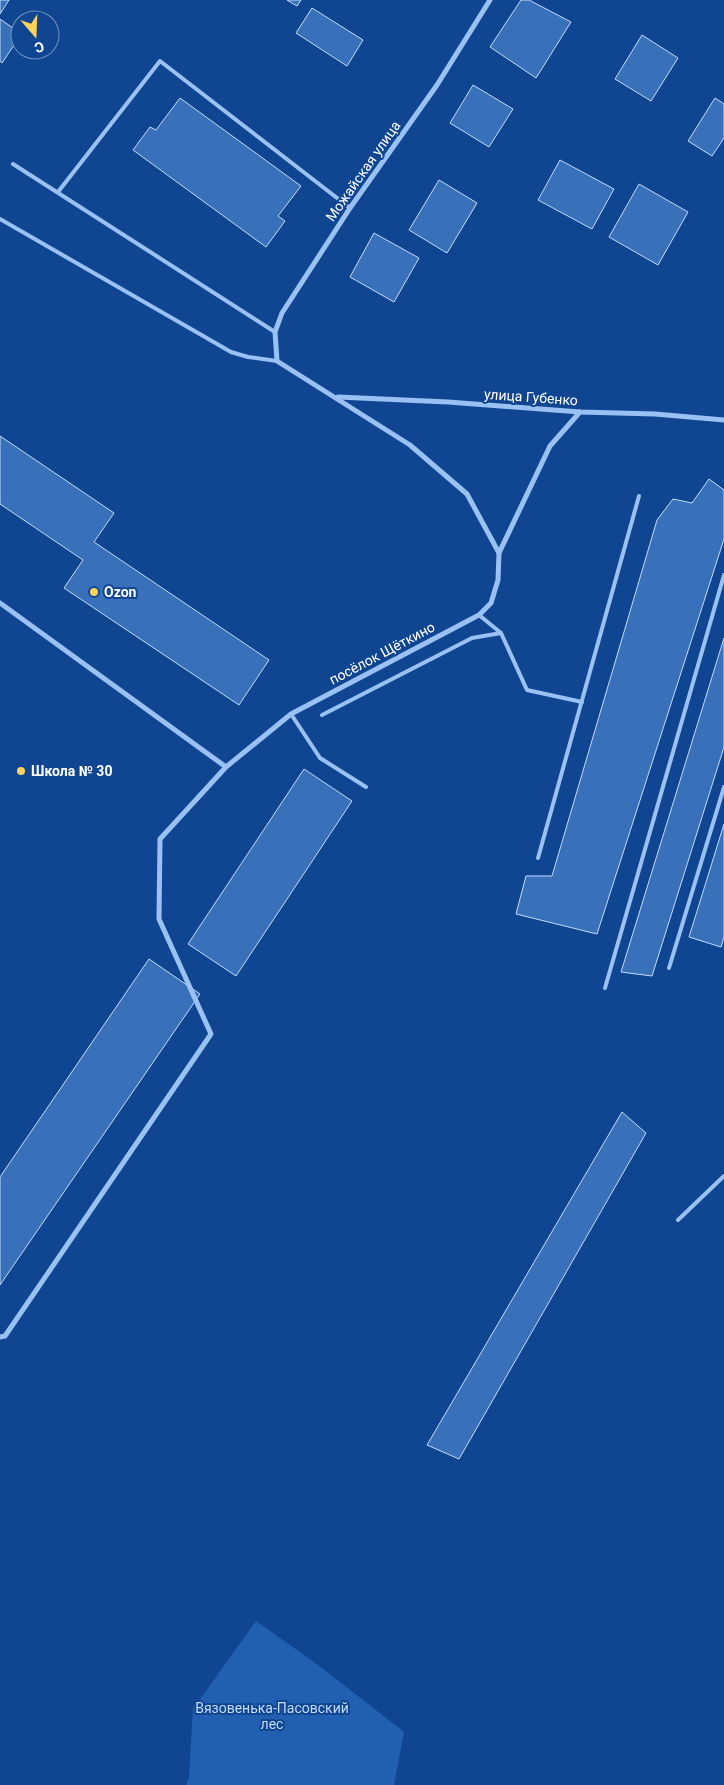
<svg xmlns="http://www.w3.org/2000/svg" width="724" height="1785" viewBox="0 0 724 1785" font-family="Roboto,sans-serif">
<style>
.green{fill:#2160b1}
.building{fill:#3870ba;stroke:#c2dcfe}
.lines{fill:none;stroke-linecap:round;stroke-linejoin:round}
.service{stroke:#9ac1f3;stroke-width:4}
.minor{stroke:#9ac1f3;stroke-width:5}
.poi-dot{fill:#ffd25d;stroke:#104691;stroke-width:2}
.labels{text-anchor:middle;stroke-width:4;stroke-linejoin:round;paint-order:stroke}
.street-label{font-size:14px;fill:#fff;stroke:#104691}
.poi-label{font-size:14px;font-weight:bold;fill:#fff;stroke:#104691;text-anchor:start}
.park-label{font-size:14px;fill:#c2dcfe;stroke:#104691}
</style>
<rect width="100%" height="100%" fill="#104691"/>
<path class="green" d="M256,1621l62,44 86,67 -10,53h-208l3,-8 4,-68z"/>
<g class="building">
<path d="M0,0h9l-9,14z"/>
<path d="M287,0h14l-4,6z"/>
<path d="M521,0h8l42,22 -35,56 -46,-31z"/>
<path d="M312,8l51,32 -16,26 -51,-33z"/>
<path d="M0,19l20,14v3l-18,27 -2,-2z"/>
<path d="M642,35l36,23 -27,43 -36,-22z"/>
<path d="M473,85l40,24 -24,38 -39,-24z"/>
<path d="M180,98l121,88 -23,30 7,5 -19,26 -133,-97 17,-23 6,3z"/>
<path d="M715,98l9,6v34l-12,18 -24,-15z"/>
<path d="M560,160l54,29 -22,40 -54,-29z"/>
<path d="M439,180l38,23 -30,50 -38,-23z"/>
<path d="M639,184l49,28 -30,53 -49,-28z"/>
<path d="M374,233l45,25 -25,44 -44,-25z"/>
<path d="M0,436l114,77 -20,29 175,118 -30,45 -175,-117 19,-28 -83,-56z"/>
<path d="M709,479l15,11v49l-127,395 -81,-20 10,-38h26l105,-356 16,-21 19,4z"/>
<path d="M724,638v109l-72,229 -31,-4z"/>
<path d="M304,769l48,32 -116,175 -48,-32z"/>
<path d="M724,824v113l-3,10 -32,-10z"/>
<path d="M149,959l51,35 -200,291v-108z"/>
<path d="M622,1112l24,21 -187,326 -32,-14z"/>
</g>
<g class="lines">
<g class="service">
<path d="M13,164l262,168"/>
<path d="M58,192l102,-131 190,147"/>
<path d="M0,219l231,133 17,5 29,4"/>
<path d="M479,615l22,18 26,57 55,12"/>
<path d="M291,714l29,44 46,29"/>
<path d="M322,715l150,-77 29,-5"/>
<path d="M538,858l101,-362"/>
<path d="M669,968l55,-181"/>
<path d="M605,988l119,-413"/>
<path d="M678,1220l46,-44"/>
</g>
<g class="minor">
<path d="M338,397l110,5 132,10 75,2 69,6"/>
<path d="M499,553l51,-107 30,-34"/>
<path d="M0,603l226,164 65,-53 188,-99 12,-12 7,-23 1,-27 -32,-59 -57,-49 -133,-84 -2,-29 7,-19 68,-105 87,-123 53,-85"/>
<path d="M0,1337l5,-1 206,-302 -52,-115 1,-80 66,-72"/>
</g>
</g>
<g class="poi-dot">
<circle cx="94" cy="592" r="5"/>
<circle cx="21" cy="771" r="5"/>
</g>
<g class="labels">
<g class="street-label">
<text transform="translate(363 171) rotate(-55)" y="5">Можайская улица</text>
<text transform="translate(531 397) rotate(4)" y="5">улица Губенко</text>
<text transform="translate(382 653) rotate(-28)" y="5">посёлок Щёткино</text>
</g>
<g class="poi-label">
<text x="104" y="597">Ozon</text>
<text x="31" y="776">Школа № 30</text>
</g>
<g class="park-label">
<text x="272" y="1713">Вязовенька-Пасовский<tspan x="272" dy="16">лес</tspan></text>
</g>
</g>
<g transform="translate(35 35) rotate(161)"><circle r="24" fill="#104691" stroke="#7090bd"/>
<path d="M0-4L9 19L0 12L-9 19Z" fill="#ffd25d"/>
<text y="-8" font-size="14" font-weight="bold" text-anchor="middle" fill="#ffffff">С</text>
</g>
</svg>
